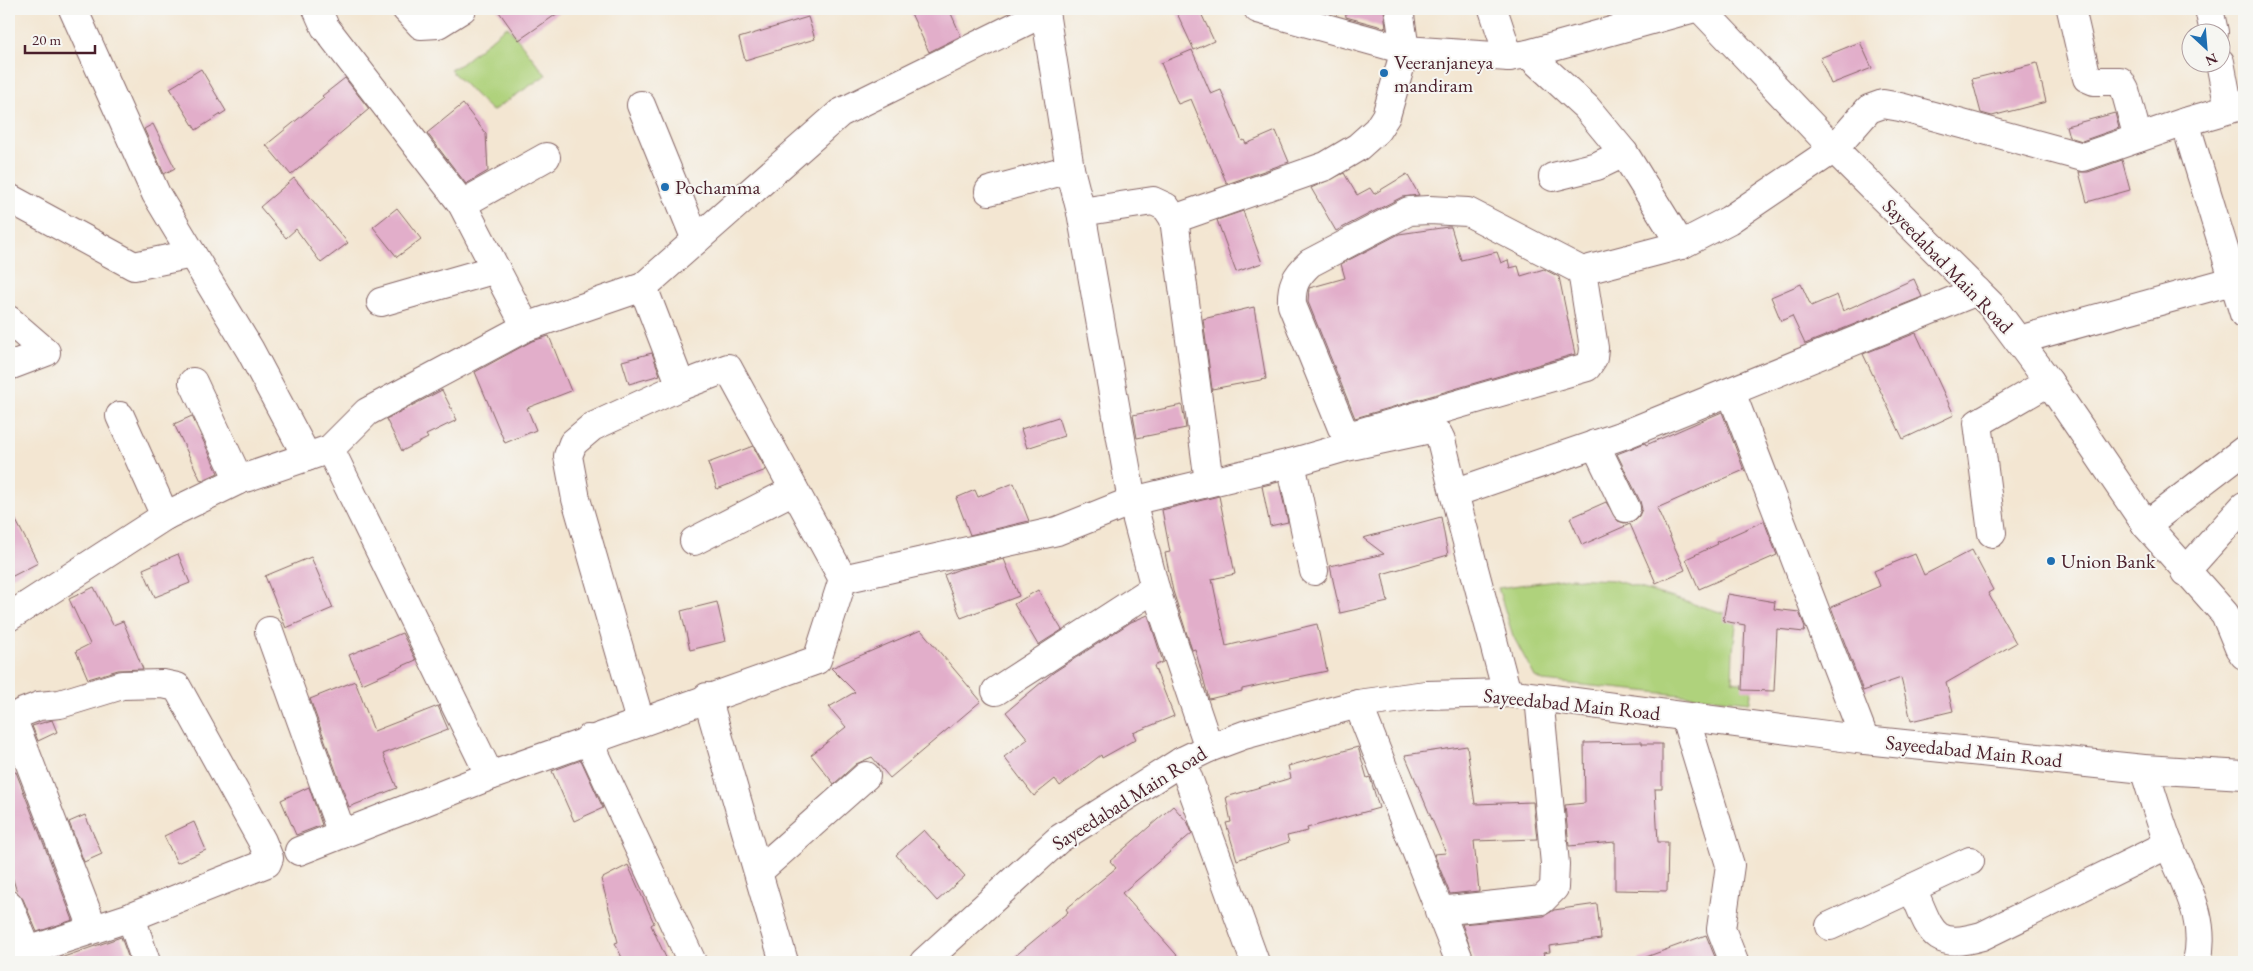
<svg xmlns="http://www.w3.org/2000/svg" width="2253" height="971" viewBox="0 0 2253 971" font-family="'EB Garamond',serif">
<style>
.green{fill:#afd27b;stroke:#7c7853}
.building{fill:#e2aeca}
.lines{fill:none;stroke-linecap:round;stroke-linejoin:round}
.minor-casing{stroke:#856565;stroke-width:30}
.major-casing{stroke:#856565;stroke-width:30}
.minor{stroke:#fff;stroke-width:28}
.major{stroke:#fff;stroke-width:28}
.poi-dot{fill:#1f6fb2;stroke:#f6f6f2;stroke-width:2}
.labels{text-anchor:middle;stroke-width:4;stroke-linejoin:round;paint-order:stroke}
.poi-label{font-size:20px;fill:#4a1f2b;stroke:#f6f6f2;text-anchor:start}
.street-label{font-size:20px;fill:#4a1f2b;stroke:#f6f6f2}
</style>
<rect width="100%" height="100%" fill="#f6f6f2"/>
<filter id="ink" filterUnits="userSpaceOnUse"><feTurbulence type="fractalNoise" baseFrequency=".02" numOctaves="2"/><feDisplacementMap in="SourceGraphic" scale="10" xChannelSelector="R" yChannelSelector="G"/><feConvolveMatrix kernelMatrix="1 2 1 2 8 2 1 2 1" color-interpolation-filters="sRGB"/></filter>
<filter id="wash" filterUnits="userSpaceOnUse"><feTurbulence type="fractalNoise" baseFrequency=".0096" numOctaves="4" result="noise"/><feDisplacementMap in="SourceGraphic" scale="20" xChannelSelector="R" yChannelSelector="G"/><feGaussianBlur stdDeviation="1.12" result="paint"/><feColorMatrix in="noise" values="0 0 0 0 0 0 0 0 0 0 0 0 0 0 0 0 0 1.4 0 .05"/><feComposite in="paint" operator="in"/></filter>
<g filter="url(#wash)">
<rect width="100%" height="100%" fill="#f3e6d2"/>
<g class="green">
<path d="M507,26l39,49 -54,36 -42,-41 11,-6z"/>
<path d="M1569,578l44,2 124,37 -4,34 -1,30 20,3 -2,18 -207,-21 -8,-4 -22,-41 -15,-48z"/>
</g>
<g id="blocks">
<g class="building">
<path d="M497,9h67l-45,31z"/>
<path d="M909,9h40l12,27 -32,16z"/>
<path d="M1175,9h24l15,32 -20,9z"/>
<path d="M1345,9h39l2,19 -40,-11z"/>
<path d="M808,17l7,22 -70,21 -6,-22z"/>
<path d="M1860,42l12,26 -41,16 -11,-26z"/>
<path d="M1192,50l19,44 10,-4 21,51 2,-1 2,4 30,-13 13,31 -62,22 -36,-85 -13,5 -17,-41z"/>
<path d="M2037,63l9,39 -54,14 -11,-3 -9,-34z"/>
<path d="M201,69l25,42 -30,19 -26,-42z"/>
<path d="M345,78l24,31 -78,66 -25,-30 58,-47 -2,-2z"/>
<path d="M463,104l23,30 2,37 -22,13 -39,-51z"/>
<path d="M2115,113l4,15 -37,13 -13,-4 -3,-11z"/>
<path d="M153,124l22,44 -11,6 -20,-45z"/>
<path d="M2122,160l8,30 -43,12 -8,-30h9z"/>
<path d="M1344,173l13,22 13,-7 4,6 33,-20 12,21 -17,2 -66,34 -25,-43z"/>
<path d="M294,178l54,65 -27,20 -25,-34 -10,9 -26,-31z"/>
<path d="M397,208l24,31 -24,18 -24,-30z"/>
<path d="M1243,211l19,52 -26,9 -19,-52z"/>
<path d="M1448,227h3l10,33 36,-8 4,11 7,-3 2,8 8,-2 3,10 23,-7 15,8 16,77 -220,64 -47,-116 1,-14 36,-10 -4,-14 58,-30z"/>
<path d="M1914,279l8,18 -117,47 -13,-28 -11,5 -10,-24 30,-13 10,22 26,-11 6,16z"/>
<path d="M1254,307l12,72 -54,10 -9,-70z"/>
<path d="M1916,333l38,82 -51,24 -40,-85z"/>
<path d="M549,336l22,55 -44,17 9,22 -31,13 -30,-71 57,-31z"/>
<path d="M652,353l8,22 -31,9 -7,-23z"/>
<path d="M442,390l15,30 -31,15 2,3 -26,13 -16,-32z"/>
<path d="M1182,405l4,23 -49,10 -4,-23z"/>
<path d="M1722,412l22,58 -87,38 28,62 -29,13 -26,-59 -48,21 -12,-27 36,-16 12,19 6,2 8,-1 7,-6 3,-7 -2,-8 -23,-47 28,-11 1,2z"/>
<path d="M192,416l26,57 -17,8 -27,-57z"/>
<path d="M1058,417l6,19 -37,12 -6,-19z"/>
<path d="M753,446l13,24 -49,19 -9,-26z"/>
<path d="M1279,482l9,40 -18,4 -8,-40z"/>
<path d="M1014,483l15,38 -59,14 -14,-37 19,-8 3,7z"/>
<path d="M1219,496l16,78 -23,5 14,67 91,-22 10,47 -85,18v2l-33,8 -14,-50 -3,1 -19,-59 -8,-38 5,-1 -8,-42z"/>
<path d="M9,507l29,56 -29,15z"/>
<path d="M1441,517l7,38 -66,19 6,28 -48,11 -10,-47 54,-12 -21,-16z"/>
<path d="M1764,521l13,34 -78,34 -13,-30 32,-15 -1,-2z"/>
<path d="M1972,550l21,40 -5,3 28,50 -70,40 7,28 -42,10 -10,-43 -38,13 -32,-84 49,-21 -6,-15 41,-17 9,21z"/>
<path d="M178,554l12,29 -35,14 -12,-28z"/>
<path d="M311,557l22,51 -47,20 -21,-52z"/>
<path d="M1004,559l15,37 -58,22 -17,-43 16,-6z"/>
<path d="M94,587l19,38 10,-4 20,48 -25,1 -30,9 -12,-28 14,-7 -21,-45z"/>
<path d="M1038,590l24,40 -24,15 -24,-41z"/>
<path d="M1728,594l47,8 -1,7 25,3 6,15 -1,5 -27,-3 -3,62 -32,-1 3,-65 -22,-4z"/>
<path d="M717,602l9,39 -36,9 -9,-39z"/>
<path d="M1148,615l15,47 -9,4 20,50 -41,17 3,6 -34,19 -1,-3 -41,31 -5,-7 -21,17 -30,-39 24,-18 -22,-27 48,-40 77,-50z"/>
<path d="M921,630l60,71 -91,77 -18,-21 -16,7 -22,20 -23,-29 35,-28 -17,-20 26,-15 -24,-24z"/>
<path d="M402,633l14,27 -54,24 -13,-29z"/>
<path d="M355,681l19,50 64,-25 10,23 -65,25 14,34 -48,19 -39,-108z"/>
<path d="M52,720l5,12 -19,9 -6,-15z"/>
<path d="M1642,742v2h20v45h-7l3,53h10l-1,49 -52,-1v-48l-46,4 -4,-41 20,-2 -1,-60z"/>
<path d="M1467,746l8,58 58,-2 4,37 -63,2 5,50 -29,3 -16,-40 12,-1 -41,-98z"/>
<path d="M1358,747l9,31 3,-1 9,31 -72,20 1,3 -21,5 2,6 -52,18 -11,-37 5,-1 -5,-25 65,-19 -3,-12z"/>
<path d="M581,760l22,48 -29,13 -22,-50z"/>
<path d="M16,772l57,148 -36,12 -14,-33 -6,-7 -8,-25v-93z"/>
<path d="M309,787l13,38 -26,10 -15,-35z"/>
<path d="M1173,806l15,17 4,10 -70,60 61,69h-175l60,-50 -2,-3 50,-41 -6,-7z"/>
<path d="M85,815l17,39 -18,8 -15,-40z"/>
<path d="M194,822l12,28 -29,13 -13,-27z"/>
<path d="M924,830l41,46 -28,25 -41,-46z"/>
<path d="M628,865l26,58 -3,2 17,37h-44l-9,-19 3,-1 -17,-63z"/>
<path d="M1597,904l4,35 -52,7 1,6 -7,1 3,9h-71l-13,-38 82,-8 10,-6z"/>
<path d="M1706,935l11,27h-79v-2z"/>
<path d="M121,937l9,25h-75v-2z"/>
</g>
</g>
</g>
<g filter="url(#ink)">
<use href="#blocks" fill-opacity="0" stroke="#856565" stroke-width="1"/>
<g class="lines">
<defs>
<g id="minor">
<path d="M73,9l83,185 94,156 57,107"/>
<path d="M317,9l8,18 137,177 64,123"/>
<path d="M406,9l15,16 17,-1 24,-15"/>
<path d="M1258,9l147,41 104,7 19,-3 163,-45"/>
<path d="M1493,9l16,48"/>
<path d="M2071,9l16,69 7,3h26l5,9 13,48"/>
<path d="M2209,9l5,23"/>
<path d="M1045,12l25,157 11,43 51,289 23,87 54,160"/>
<path d="M1528,54l58,53 38,46 57,92"/>
<path d="M2220,62l9,47"/>
<path d="M641,105l55,135"/>
<path d="M2185,122l59,192"/>
<path d="M1553,177l44,-11 27,-13"/>
<path d="M989,191l81,-22"/>
<path d="M9,198l125,68 58,-12"/>
<path d="M462,204l84,-47"/>
<path d="M1081,212l72,-11 13,6 8,12 152,-53 32,-19 19,-17 9,-14 19,-66 -6,-41"/>
<path d="M1174,219l35,263"/>
<path d="M1582,271l12,77 -1,10 -6,9 -235,68 -10,-7 -50,-123c-1,-19 3,-28 18,-42l99,-52 20,-1 39,2 114,59 99,-26 48,-25 105,-71 35,-40 14,-5 17,3 183,50 102,-35 59,-17"/>
<path d="M643,287l38,99 47,-18 115,211"/>
<path d="M381,302l115,-33"/>
<path d="M9,320l37,32 -37,14"/>
<path d="M2019,340l213,-59"/>
<path d="M193,382l46,98"/>
<path d="M1731,392l134,348"/>
<path d="M120,416l45,100"/>
<path d="M1595,444l31,64"/>
<path d="M330,449l160,327"/>
<path d="M1291,463l23,108"/>
<path d="M1454,493l53,200"/>
<path d="M2146,525l98,-75"/>
<path d="M1992,533l-14,-110 71,-41"/>
<path d="M694,541l100,-51"/>
<path d="M2185,572l59,-66"/>
<path d="M9,617l156,-101 74,-36 91,-31 37,-37 159,-85 117,-40 197,-174 205,-101v-3"/>
<path d="M269,631l73,203"/>
<path d="M996,691l159,-103"/>
<path d="M707,697l77,265"/>
<path d="M1358,704l102,258"/>
<path d="M1685,717l45,148 -9,64 13,33"/>
<path d="M640,721l-64,-222 -8,-43 5,-13 19,-16 89,-41"/>
<path d="M588,739l104,223"/>
<path d="M1182,761l73,201"/>
<path d="M2144,769c8,25 15,49 24,73 15,40 40,75 29,120"/>
<path d="M299,851l191,-75 327,-116 26,-81 214,-48 75,-30 159,-38 55,-16 84,-18 8,5 3,6 13,53 172,-59 351,-143"/>
<path d="M759,871l107,-95"/>
<path d="M1912,888c19,41 18,63 70,48l187,-92"/>
<path d="M9,905l19,47"/>
<path d="M1439,911l103,-11 12,-12 1,-24 -16,-167"/>
<path d="M131,917l15,45"/>
<path d="M1830,926l140,-65"/>
<path d="M9,957l122,-40 136,-54 2,-5 -7,-17 -85,-154 -14,-3 -41,1 -62,19 -21,2 -18,7 -5,6 -1,6 78,203"/>
</g>
<g id="major">
<path d="M1701,9l133,140 159,158 56,75 97,143 79,89 14,34 5,7"/>
<path d="M924,962l135,-123 123,-78 27,-13 35,-13 114,-31 68,-9 81,-2 358,47 279,29 100,6"/>
</g>
</defs>
<use href="#minor" class="minor-casing"/>
<use href="#major" class="major-casing"/>
<use href="#minor" class="minor"/>
<use href="#major" class="major"/>
</g>
</g>
<g class="poi-dot">
<circle cx="1384" cy="73" r="5"/>
<circle cx="665" cy="187" r="5"/>
<circle cx="2051" cy="561" r="5"/>
</g>
<g class="labels">
<g class="poi-label">
<text x="1394" y="69">Veeranjaneya<tspan x="1394" dy="23">mandiram</tspan></text>
<text x="675" y="194">Pochamma</text>
<text x="2061" y="568">Union Bank</text>
</g>
<g class="street-label">
<text transform="translate(1948 266) rotate(46)" y="7">Sayeedabad Main Road</text>
<text transform="translate(1572 704) rotate(6)" y="7">Sayeedabad Main Road</text>
<text transform="translate(1974 751) rotate(6)" y="7">Sayeedabad Main Road</text>
<text transform="translate(1129 798) rotate(-32)" y="7">Sayeedabad Main Road</text>
</g>
</g>
<rect width="2253" height="971" fill="none" stroke="#f6f6f2" stroke-width="30"/>
<g transform="translate(2206 48) rotate(154)"><circle r="24" fill="#f6f6f2" stroke="#b1a0a2"/>
<path d="M0-4L9 19L0 12L-9 19Z" fill="#1f6fb2"/>
<text y="-8" font-size="14" font-weight="bold" text-anchor="middle" fill="#4a1f2b">N</text>
</g>
<path d="M25 45v8h70v-8" fill="none" stroke="#4a1f2b" stroke-width="2.5"/>
<text x="32" y="45" font-size="15" fill="#4a1f2b" stroke="#f6f6f2" stroke-width="4" paint-order="stroke">20 m</text>
</svg>
